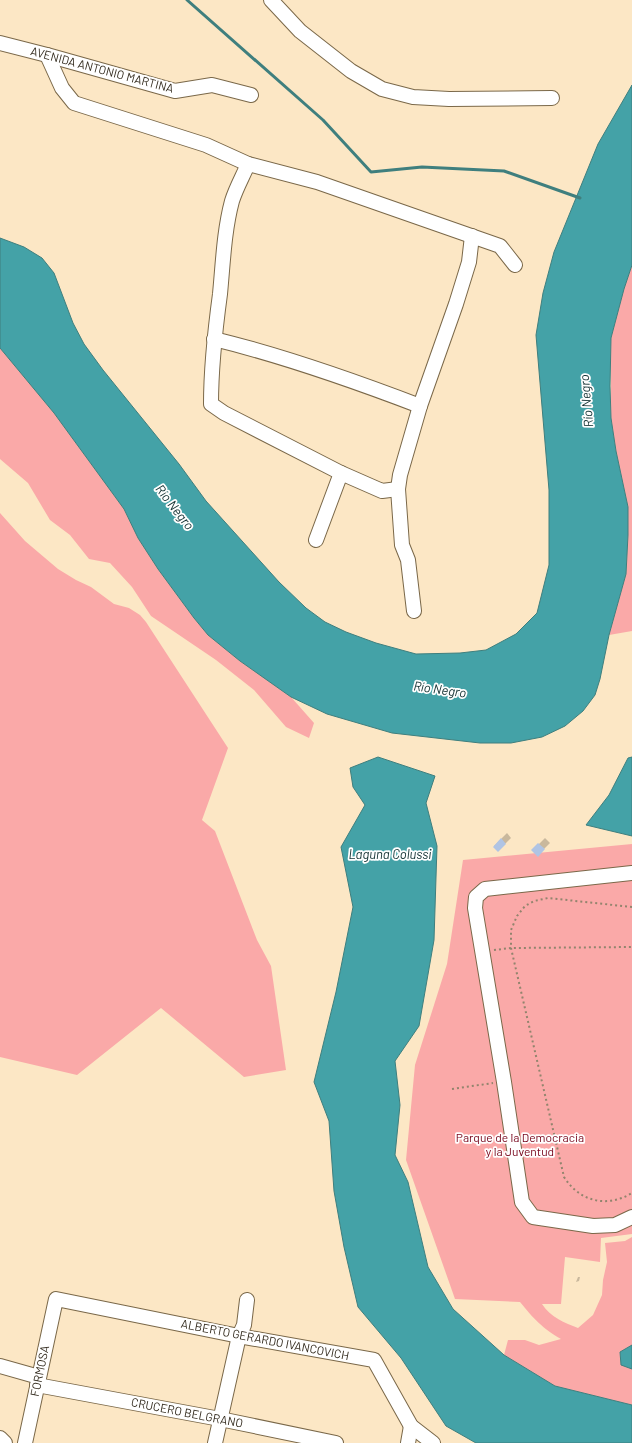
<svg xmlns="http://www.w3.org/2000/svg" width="632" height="1443" viewBox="0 0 632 1443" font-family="Barlow,sans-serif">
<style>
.green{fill:#faa9a8}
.water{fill:#44a2a7;stroke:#3f7f7e}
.shadow{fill:#0003}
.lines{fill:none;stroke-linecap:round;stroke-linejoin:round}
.stream{stroke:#3f7f7e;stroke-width:3}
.building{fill:#b0c4e4}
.minor-casing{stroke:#7a6849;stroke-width:16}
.path{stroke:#92846d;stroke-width:2;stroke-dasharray:2 3;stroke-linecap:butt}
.minor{stroke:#fff;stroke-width:14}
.labels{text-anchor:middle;stroke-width:3.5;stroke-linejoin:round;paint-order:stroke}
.street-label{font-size:12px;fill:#342c1f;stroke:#fff}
.park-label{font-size:12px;fill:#76041a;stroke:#fff}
.water-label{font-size:13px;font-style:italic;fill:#123031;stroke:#fff}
</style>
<rect width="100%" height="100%" fill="#fce7c5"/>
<g class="green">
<path d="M632,265v366l-23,4 17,-61 2,-39v-28l-12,-56 -5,-33v-80l13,-49z"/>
<path d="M0,348l54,65 70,96 14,29 20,31 36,49 14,17 32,26 51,36 23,26 -5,15 -23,-11 -32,-37 -38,-30 -65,-44 -19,-29 -22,-24 -21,-4 -19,-24 -20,-15 -22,-37 -28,-24z"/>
<path d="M0,513l25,28 33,28 18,11 15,7 23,17 15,4 11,7 6,7 82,126 -26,72 13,11 42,109 14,26 15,104 -42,7 -83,-69 -84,67 -77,-18z"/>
<path d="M632,844v390l-31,4 -1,24 -35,-5 -4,47h-19c8,13 23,19 36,24l15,-13 9,-20 1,-15 4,-18 -2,-19 20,-2 7,-4v108l-12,7 1,12 11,5v36l-77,-19 -51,-31 4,-15h17l14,5 22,-6c-19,-11 -27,-20 -41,-37l-65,-3 -49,-139 9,-95 32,-101 16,-104z"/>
</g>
<g class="water">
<path d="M632,85v180l-8,24 -13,49 -1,48 1,32 5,33 12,56v28l-2,39 -17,61 -9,44 -5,16 -12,16 -18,15 -23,11 -31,6h-31l-88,-10 -65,-19 -36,-17 -51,-36 -32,-26 -14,-17 -36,-49 -20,-31 -14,-29 -70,-96 -54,-65v-110l24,9 18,11 12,15 19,50 11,21 19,26 76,94 27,37 73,81 27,26 19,14 21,10 30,11 40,11 44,-1 26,-3 30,-16 21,-21 12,-48v-75l-13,-155 7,-42 11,-41 44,-108z"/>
<path d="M378,757l57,19 -9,27 11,43 -3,94 -15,86 -24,35 5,44 -5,50 13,27 20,85 25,42 51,46 51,31 77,19v38h-156l-30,-17 -45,-68 -43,-51 -14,-60 -10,-56 -5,-70 -15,-39 22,-90 17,-85 -12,-60 24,-42 -12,-18 -3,-19z"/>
<path d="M632,757v79l-46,-11 23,-30 19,-37z"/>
<path d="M632,1345v24l-11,-4 -1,-13z"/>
</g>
<g class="shadow">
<path d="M507,833l4,5 -13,13 -4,-5z"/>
<path d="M545,838l5,5 -12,12 -5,-5z"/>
<path d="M578,1277h2l-1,4 -3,1z"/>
</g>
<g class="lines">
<path class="stream" d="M187,0l136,120 48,52 51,-5 82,4 76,27"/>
</g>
<g class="building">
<path d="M501,838l5,6 -8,8 -5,-5z"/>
<path d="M538,843l7,6 -7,8 -7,-7z"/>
</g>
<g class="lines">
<defs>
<g id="minor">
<path d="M271,0l29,31 51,40 31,18 31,8 36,2 103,-1"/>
<path d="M0,43l47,12 128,36 37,-6 39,10"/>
<path d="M47,55l15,33 12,15 132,42 42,19 69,18 183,64 15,19"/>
<path d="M248,164c-5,12 -12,24 -16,37 -8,30 -9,62 -12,93 -5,37 -9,73 -9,110l13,9 117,60 41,18 16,-2"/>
<path d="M214,339c70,17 138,41 206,67"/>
<path d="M316,540l25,-67"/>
<path d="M414,611l-6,-51 -6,-15 -4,-56 2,-14 20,-69 36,-102 13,-42 3,-26"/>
<path d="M632,873l-147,16 -9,8 -1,11 29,174 18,120 11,15 60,9 22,-1 17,-8"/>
<path d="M0,1366l39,11"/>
<path d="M37,1385l183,34 116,24"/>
<path d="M0,1438l5,5"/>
<path d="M25,1443l31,-144 183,37 135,24 37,66 22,17"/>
<path d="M215,1443l24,-107 5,-11 3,-25"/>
<path d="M408,1443l3,-17"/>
</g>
</defs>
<use href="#minor" class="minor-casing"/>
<g class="path">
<path d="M632,907l-84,-9 -14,3 -9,5 -8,10 -6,14v18l53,229c16,25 43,31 68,16"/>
<path d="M494,950l17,-2 121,-1"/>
<path d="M452,1089l41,-6"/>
</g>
<use href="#minor" class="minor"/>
</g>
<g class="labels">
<g class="street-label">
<text transform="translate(102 70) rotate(15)" y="4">AVENIDA ANTONIO MARTINA</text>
<text transform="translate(265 1340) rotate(11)" y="4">ALBERTO GERARDO IVANCOVICH</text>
<text transform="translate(40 1371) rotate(-78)" y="4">FORMOSA</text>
<text transform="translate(187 1413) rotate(11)" y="4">CRUCERO BELGRANO</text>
</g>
<g class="park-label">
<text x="520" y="1142">Parque de la Democracia<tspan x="520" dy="14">y la Juventud</tspan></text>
</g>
<g class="water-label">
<text transform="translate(586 401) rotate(-95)" y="5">Río Negro</text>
<text transform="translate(175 507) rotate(52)" y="5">Río Negro</text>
<text transform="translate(440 689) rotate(8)" y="5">Río Negro</text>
<text x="390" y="859">Laguna Colussi</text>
</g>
</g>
</svg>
